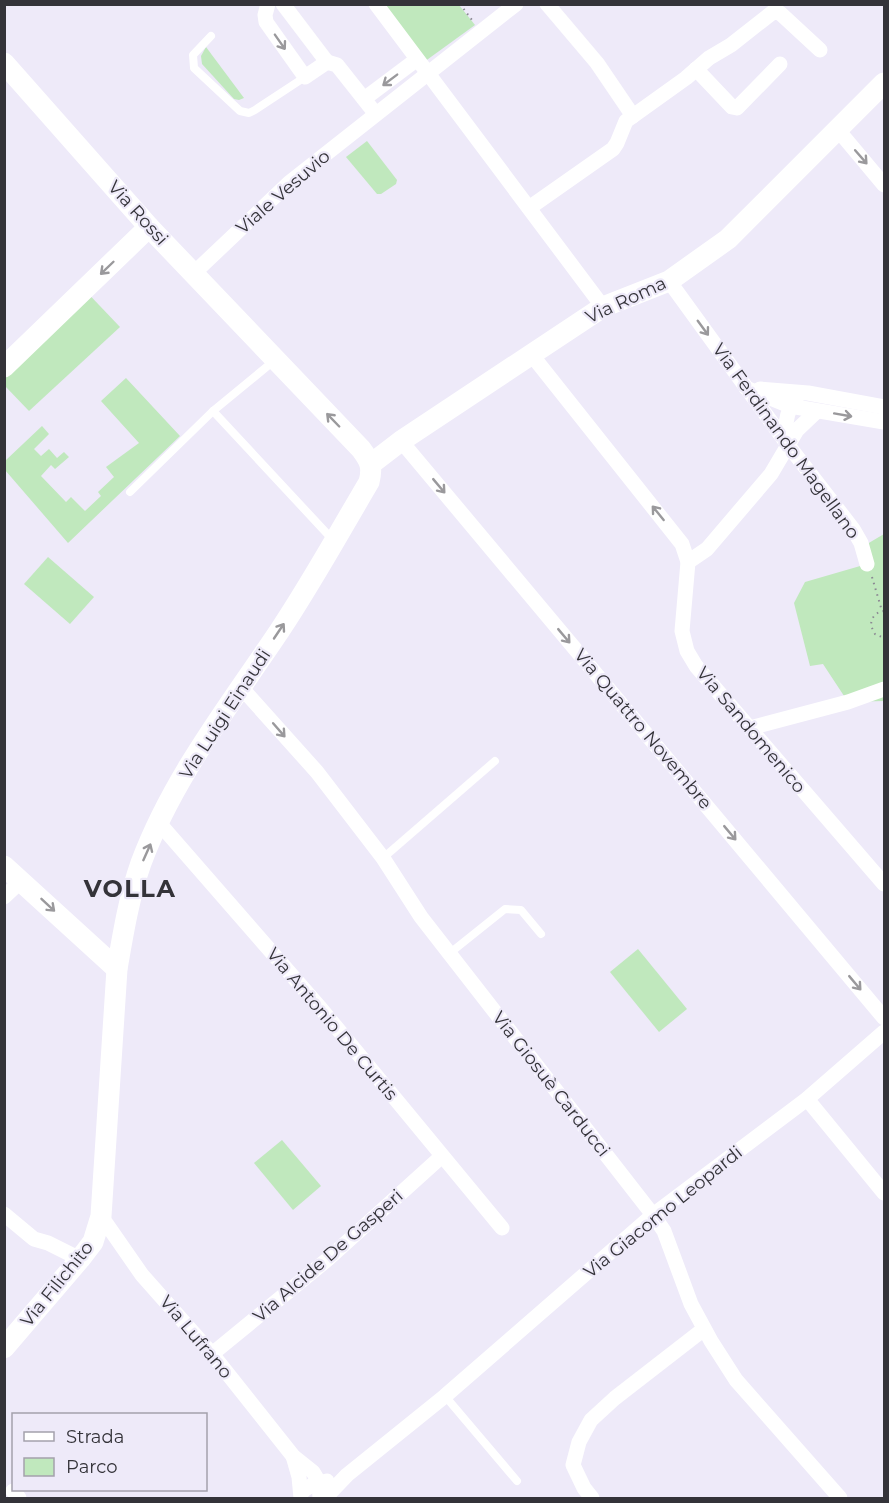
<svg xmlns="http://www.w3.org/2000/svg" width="889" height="1503" viewBox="0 0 889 1503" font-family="Montserrat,sans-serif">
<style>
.green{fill:#c0e8bd}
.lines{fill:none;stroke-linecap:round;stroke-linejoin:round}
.path{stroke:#8b8893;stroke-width:2;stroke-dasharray:1.5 4.5;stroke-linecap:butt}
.lane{stroke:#fff;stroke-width:8}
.street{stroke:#fff;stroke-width:15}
.secondary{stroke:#fff;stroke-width:21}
.oneway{stroke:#9a999c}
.labels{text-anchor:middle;stroke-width:4.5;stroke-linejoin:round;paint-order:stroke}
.street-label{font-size:18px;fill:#343339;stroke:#eeeaf9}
.district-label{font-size:24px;font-weight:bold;letter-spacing:1.5px;fill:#343339;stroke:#eeeaf9}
</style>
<rect width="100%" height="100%" fill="#eeeaf9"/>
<g class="green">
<path d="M383,5h76l16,20 -51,37z"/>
<path d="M206,47l38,51 -5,2 -5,-1 -32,-35 -1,-8z"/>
<path d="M367,141l30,39 -1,4 -15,10h-4l-31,-37z"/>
<path d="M79,284l41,43 -91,84 -24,-25v-31z"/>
<path d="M126,378l54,58 -112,107 -63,-73v-9l37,-35 7,8 -15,15 7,7 8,-7 8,9 7,-6 5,5 -14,12 -4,-4 -10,11 25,26 5,-5 14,14 16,-15 -3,-4 16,-15 -8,-10 33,-24 -38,-42z"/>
<path d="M884,534v167l-36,1 -25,-38 -13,2 -16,-63 11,-21 62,-18 -5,-17z"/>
<path d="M48,557l46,40 -24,27 -46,-40z"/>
<path d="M638,949l49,60 -28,23 -49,-60z"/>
<path d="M282,1140l39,46 -28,24 -39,-47z"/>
</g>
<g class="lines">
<g class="path">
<path d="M460,4l12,16"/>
<path d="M872,577l10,34"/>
<path d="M884,611c-8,1 -13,6 -13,15l4,8 9,4"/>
</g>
<g class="lane">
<path d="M211,36l-18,19 1,13 46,43 9,2 6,-3 50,-33"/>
<path d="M213,411l120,129"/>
<path d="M130,492l83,-81 62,-51"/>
<path d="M383,858l112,-97"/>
<path d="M450,953l55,-44 16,1 20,24"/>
<path d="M445,1396l72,85"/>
</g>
<g class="street">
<path d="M268,4l-3,11 1,7 39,55 22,-15 10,3 38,48"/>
<path d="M283,4l44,58"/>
<path d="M376,4l227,303"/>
<path d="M547,4l50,59 36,53"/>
<path d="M696,69l36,38 5,1 43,-44"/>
<path d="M364,99l52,-39"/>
<path d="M838,130l46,55"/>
<path d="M529,208l84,-59 4,-6 9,-22 60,-43 23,-20 22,-13 42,-33 7,1 40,37"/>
<path d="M194,273l95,-90 227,-179"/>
<path d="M669,281l119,164 65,84 8,14 6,21"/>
<path d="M531,354l151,190 6,18 -6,69 5,20 9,15 188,218"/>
<path d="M746,388l44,18 94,16"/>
<path d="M760,389l48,4 76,14"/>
<path d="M401,441l483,577"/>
<path d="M788,445c-3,-16 -4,-32 8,-45"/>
<path d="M688,562l19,-13 64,-75 26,-44 20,-19"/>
<path d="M240,686l77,86 66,86 38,59 232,298 11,16 27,73 20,37 25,39 104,118"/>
<path d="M750,728l98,-26 36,-13"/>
<path d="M159,823l163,187 180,218"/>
<path d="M4,897l17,-16"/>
<path d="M807,1099l77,94"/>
<path d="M4,1214l30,25 14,4 32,16"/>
<path d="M101,1216l41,59 70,79 81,102 20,16 6,10 1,16"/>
<path d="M212,1354l116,-95 114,-103"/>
<path d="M293,1456l6,21 2,21"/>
<path d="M13,1491l6,7"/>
<path d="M301,1492l11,-7 15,-4"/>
<path d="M325,1498l22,-23 98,-79 208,-181 154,-116 77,-67"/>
<path d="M592,1498l-8,-10 -11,-23 6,-23 12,-22 24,-22 89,-69"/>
</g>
<g class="secondary">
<path d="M4,63l145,164 212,222c9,12 12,18 8,33 -29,49 -57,100 -89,148 -50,75 -107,147 -139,233 -12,34 -18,71 -24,106l-16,247 -8,26 -13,17 -76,89"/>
<path d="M4,367l145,-140"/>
<path d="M371,464l30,-23 202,-134 66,-26 59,-42 156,-156"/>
<path d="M4,866l113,103"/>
</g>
</g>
<defs><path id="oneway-shaft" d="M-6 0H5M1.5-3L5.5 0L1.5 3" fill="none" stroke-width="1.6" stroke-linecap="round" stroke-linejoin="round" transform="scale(1.5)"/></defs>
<g class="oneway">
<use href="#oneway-shaft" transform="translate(280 42) rotate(55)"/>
<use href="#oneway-shaft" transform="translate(390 80) rotate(143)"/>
<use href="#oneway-shaft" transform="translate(861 157) rotate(49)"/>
<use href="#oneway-shaft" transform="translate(107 268) rotate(136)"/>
<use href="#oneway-shaft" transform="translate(703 328) rotate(54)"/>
<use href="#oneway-shaft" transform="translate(843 415) rotate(10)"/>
<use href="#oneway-shaft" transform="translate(333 420) rotate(-134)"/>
<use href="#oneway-shaft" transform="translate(439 486) rotate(50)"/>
<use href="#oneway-shaft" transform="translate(658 513) rotate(-129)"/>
<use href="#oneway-shaft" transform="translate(279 631) rotate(-56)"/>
<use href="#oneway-shaft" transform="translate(564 636) rotate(50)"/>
<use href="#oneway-shaft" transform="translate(279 730) rotate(49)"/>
<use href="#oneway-shaft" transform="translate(730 833) rotate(50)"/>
<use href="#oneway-shaft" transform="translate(147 852) rotate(-66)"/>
<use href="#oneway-shaft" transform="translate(48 905) rotate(43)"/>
<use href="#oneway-shaft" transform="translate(855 983) rotate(50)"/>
</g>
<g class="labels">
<g class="street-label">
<text transform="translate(283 192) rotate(-41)" y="6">Viale Vesuvio</text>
<text transform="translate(138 213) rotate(48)" y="6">Via Rossi</text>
<text transform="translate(626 300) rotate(-25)" y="6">Via Roma</text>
<text transform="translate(786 441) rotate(54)" y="6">Via Ferdinando Magellano</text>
<text transform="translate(225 714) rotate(-57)" y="6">Via Luigi Einaudi</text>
<text transform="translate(643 729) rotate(50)" y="6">Via Quattro Novembre</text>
<text transform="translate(751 730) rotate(50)" y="6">Via Sandomenico</text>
<text transform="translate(332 1024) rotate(50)" y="6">Via Antonio De Curtis</text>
<text transform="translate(551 1084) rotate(52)" y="6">Via Giosuè Carducci</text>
<text transform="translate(663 1212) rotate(-39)" y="6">Via Giacomo Leopardi</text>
<text transform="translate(328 1256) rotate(-41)" y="6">Via Alcide De Gasperi</text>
<text transform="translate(57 1284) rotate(-51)" y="6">Via Filichito</text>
<text transform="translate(196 1337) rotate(50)" y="6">Via Lufrano</text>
</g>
<g class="district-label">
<text x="130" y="897">VOLLA</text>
</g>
</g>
<rect width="889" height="1503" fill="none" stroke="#343339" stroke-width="12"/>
<rect x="12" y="1413" width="195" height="78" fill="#eeeaf9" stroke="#a4a1ac" stroke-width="1.5"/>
<rect x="24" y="1432" width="30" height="9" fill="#ffffff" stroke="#a4a1ac" stroke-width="1.5"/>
<text x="66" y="1443" font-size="18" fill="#343339">Strada</text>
<rect x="24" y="1458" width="30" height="18" fill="#c0e8bd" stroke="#a4a1ac" stroke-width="1.5"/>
<text x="66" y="1473" font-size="18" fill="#343339">Parco</text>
</svg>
